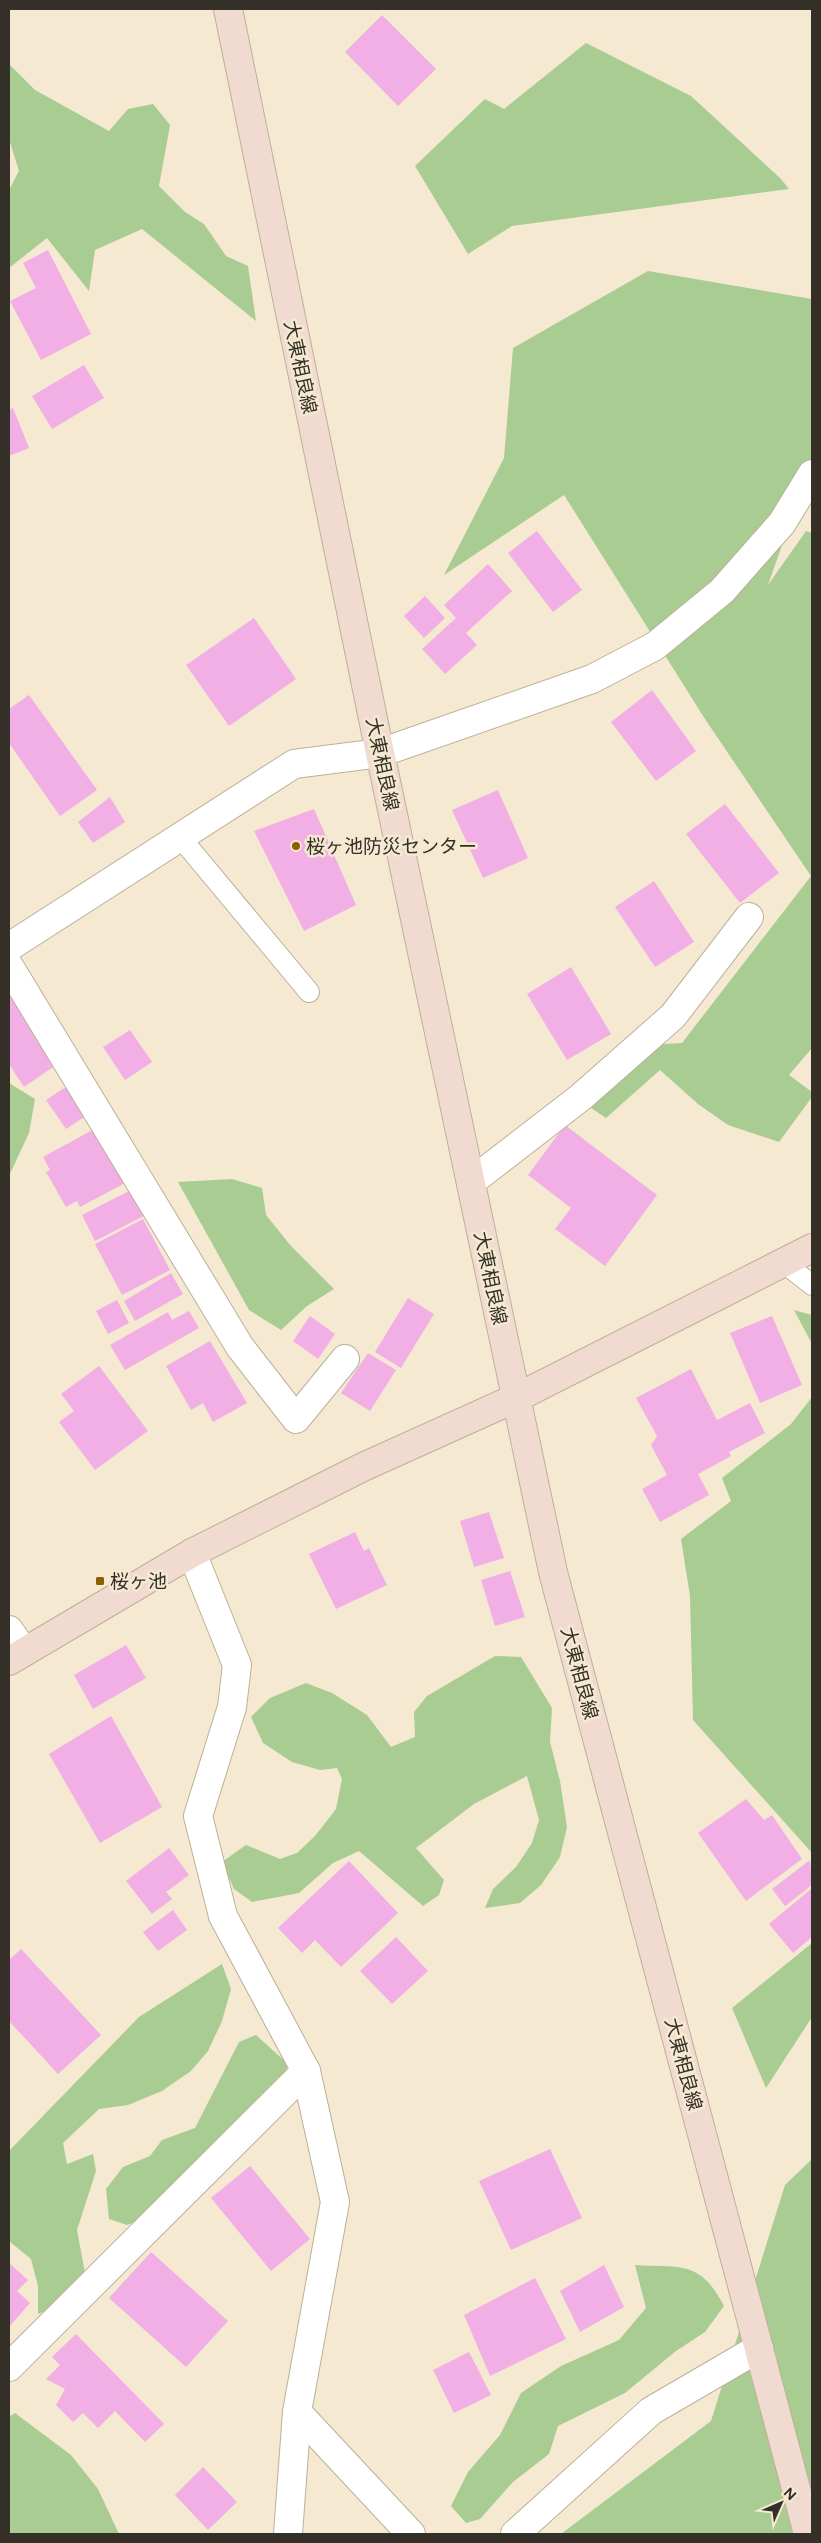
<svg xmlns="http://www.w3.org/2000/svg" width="821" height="2543" viewBox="0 0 821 2543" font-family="Figtree,'Noto Sans JP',sans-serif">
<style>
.green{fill:#a8cc92}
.building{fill:#f1afe6}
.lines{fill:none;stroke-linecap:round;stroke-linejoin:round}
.lane-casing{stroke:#bcb09a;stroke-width:22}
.street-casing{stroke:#bcb09a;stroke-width:30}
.secondary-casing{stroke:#bcb09a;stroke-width:30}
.lane{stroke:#fff;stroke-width:20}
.street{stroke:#fff;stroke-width:28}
.secondary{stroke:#f1dbd1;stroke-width:28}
.poi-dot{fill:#895f00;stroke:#f5e9d2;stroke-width:2}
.labels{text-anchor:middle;stroke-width:5;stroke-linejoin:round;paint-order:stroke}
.street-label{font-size:19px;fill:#342f27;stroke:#f5e9d2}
.poi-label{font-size:19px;fill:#342f27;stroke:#f5e9d2;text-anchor:start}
</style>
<rect width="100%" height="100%" fill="#f5e9d2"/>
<g class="green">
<path d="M586,43l105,53 90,83 8,10 -277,37 -44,28 -53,-88 70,-67 19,10z"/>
<path d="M9,64l26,26 74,41 19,-22 25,-5 17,21 -11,61 26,26 19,12 22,32 22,10 8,55 -114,-92 -47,21 -6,41 -42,-53 -38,30v-78l10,-19 -10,-32z"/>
<path d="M648,271l164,28v161l-44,125 38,-54 6,2v515l-23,27 23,17v5l-33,45 -51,-17 -30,-21 -38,-34 -54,48 -18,-12 61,-61 33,-2 129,-167 -106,-157 -141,-224 -120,80 60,-117 9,-110z"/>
<path d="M9,1083l26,16 -6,34 -20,43z"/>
<path d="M232,1179l30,9 4,27 25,31 43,43 -27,17 -26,24 -32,-20 -71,-128z"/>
<path d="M794,1310l18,5v29z"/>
<path d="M812,1397v456l-119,-133 -3,-124 -9,-57 50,-38 -9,-23 69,-54z"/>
<path d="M495,1656l26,1 31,51 -2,34 10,39 7,46 -7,30 -19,28 -21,18 -35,5 8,-19 23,-22 16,-24 7,-23 -12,-44 -53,28 -58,44 28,32 -5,15 -16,11 -64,-55 -26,12 -34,30 -47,9 -18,-13 -12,-27 24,-17 34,14 17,-6 18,-17 21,-27 6,-30 -5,-11 -17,2 -28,-8 -29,-19 -12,-26 19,-19 36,-15 26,10 35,22 24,32 24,-10 -1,-25 13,-16z"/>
<path d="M812,1943v74l-46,71 -34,-80z"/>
<path d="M222,1964l9,25 -9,32 -14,30 -17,20 -29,20 -34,14 -29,4 -36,34 4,21 26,-10 3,17 -19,59 8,43 -35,36 -12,5v-28l-7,-27 -22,-18v-90l130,-134z"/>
<path d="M256,2035l32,29 -5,15 -131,137 -25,9 -18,-6 -3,-30 17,-22 27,-11 12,-16 33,-12 44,-86z"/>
<path d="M812,2159v375h-251l150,-113 74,-236z"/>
<path d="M635,2265c47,3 65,-5 89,41l-19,26 -29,19 -51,42 -67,33 -9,28 -36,28 -33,37 -14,4 -15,-17 17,-34 32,-37 21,-42 40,-27 58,-26 27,-32z"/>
<path d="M15,2413l56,42 27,34 21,45h-110v-117z"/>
</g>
<g class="building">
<path d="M382,15l54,54 -38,37 -53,-54z"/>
<path d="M48,250l43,84 -50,26 -31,-59 26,-13 -13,-25z"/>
<path d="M84,365l20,33 -52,31 -20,-33z"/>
<path d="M13,408l16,40 -20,8v-46z"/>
<path d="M537,531l45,59 -29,22 -45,-59z"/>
<path d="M488,564l24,27 -46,42 11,12 -32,29 -23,-25 34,-31 -12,-13z"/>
<path d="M425,596l20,22 -21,20 -20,-22z"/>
<path d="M254,618l42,61 -67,47 -43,-61z"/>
<path d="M652,690l44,61 -40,30 -45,-59z"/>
<path d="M29,695l68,95 -37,26 -51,-73v-34z"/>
<path d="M498,790l30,68 -45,20 -31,-68z"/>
<path d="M110,797l15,25 -32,21 -15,-21z"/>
<path d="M725,804l54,69 -39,30 -54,-69z"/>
<path d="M314,809l42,96 -52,26 -50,-100z"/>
<path d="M654,881l40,61 -39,25 -40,-60z"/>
<path d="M571,967l40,67 -44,26 -40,-66z"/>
<path d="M9,995l47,70 -32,22 -15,-23z"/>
<path d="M130,1030l22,32 -27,18 -22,-33z"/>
<path d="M72,1083l20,29 -26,17 -20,-29z"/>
<path d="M565,1125l92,70 -52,71 -50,-37 16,-21 -43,-33z"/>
<path d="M98,1127l29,55 -47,25 -3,-6 -11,6 -20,-35 4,-2 -7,-13z"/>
<path d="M131,1190l13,26 -49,25 -13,-26z"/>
<path d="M143,1219l27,51 -48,25 -27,-51z"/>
<path d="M171,1273l12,21 -48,27 -11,-20z"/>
<path d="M408,1298l26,16 -33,54 -26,-16z"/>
<path d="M117,1300l12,23 -21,11 -12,-23z"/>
<path d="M189,1311l10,17 -74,42 -15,-25 58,-33 4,8z"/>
<path d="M310,1316l25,18 -17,25 -25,-18z"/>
<path d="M772,1316l30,69 -42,18 -30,-70z"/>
<path d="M210,1341l37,62 -34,19 -10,-19 -12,7 -25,-44z"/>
<path d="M368,1353l28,17 -26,41 -29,-18z"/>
<path d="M99,1366l49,65 -53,39 -36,-48 15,-11 -13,-17z"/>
<path d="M691,1369l26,51 33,-17 15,30 -36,19 2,4 -33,18 11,21 -49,27 -18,-33 25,-14 -16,-30 6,-9 -21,-38z"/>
<path d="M489,1512l15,46 -30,9 -14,-46z"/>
<path d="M355,1532l9,19 5,-3 18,37 -51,24 -27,-55z"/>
<path d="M510,1571l15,46 -30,9 -14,-46z"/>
<path d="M126,1645l20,33 -53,31 -19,-34z"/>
<path d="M111,1716l51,91 -62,36 -51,-89z"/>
<path d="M746,1799l18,21 8,-5 30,44 -56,42 -48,-68z"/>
<path d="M169,1848l20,27 -23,17 6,7 -20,15 -26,-33z"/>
<path d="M810,1860l2,25 -27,21 -13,-17z"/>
<path d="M349,1861l49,52 -57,54 -26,-27 -13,13 -24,-25z"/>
<path d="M811,1889l1,48 -19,16 -24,-29z"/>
<path d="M173,1910l14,20 -29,21 -15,-19z"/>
<path d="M396,1937l32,34 -36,33 -32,-33z"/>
<path d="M21,1949l80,86 -43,39 -49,-53v-61z"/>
<path d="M550,2149l32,69 -71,32 -32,-69z"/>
<path d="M250,2166l60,73 -39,32 -60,-73z"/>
<path d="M151,2252l77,69 -42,46 -77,-69z"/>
<path d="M9,2263l19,17 -11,11 13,12 -21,24z"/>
<path d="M604,2265l20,42 -44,25 -20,-41z"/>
<path d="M535,2278l31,61 -76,37 -26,-61z"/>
<path d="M76,2334l88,90 -19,18 -30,-31 -17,17 -15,-15 -10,9 -17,-17 9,-16 -19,-10 14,-14 -8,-8z"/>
<path d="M469,2352l22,43 -37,18 -21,-43z"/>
<path d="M203,2467l34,35 -29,28 -33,-35z"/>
</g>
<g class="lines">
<defs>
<g id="lane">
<path d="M180,837l129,155"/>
<path d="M783,1262l29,23"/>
</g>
<g id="street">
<path d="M9,947l285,-183 86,-11 212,-74 63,-33 67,-55 60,-68 30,-49"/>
<path d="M9,966l231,381 56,72 49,-60"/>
<path d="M471,1182l110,-85 92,-81 76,-99"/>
<path d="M192,1553l45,112 -5,42 -34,109 25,100 83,155 29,131 -38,210 -9,122"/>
<path d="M9,1630l15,22"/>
<path d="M9,2367l297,-296"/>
<path d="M297,2412l114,122"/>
<path d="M515,2534l136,-123 108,-63"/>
</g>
<g id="secondary">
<path d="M228,9l152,744 173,819 255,962"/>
<path d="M9,1661l183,-108 171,-86 153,-69 296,-150"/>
</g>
</defs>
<use href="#lane" class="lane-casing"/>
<use href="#street" class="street-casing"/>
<use href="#secondary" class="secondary-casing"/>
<use href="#lane" class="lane"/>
<use href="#street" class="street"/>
<use href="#secondary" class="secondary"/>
</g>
<g class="poi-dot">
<circle cx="296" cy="846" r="5"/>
<rect x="95" y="1576" width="10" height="10" rx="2.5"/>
</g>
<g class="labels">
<g class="street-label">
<text transform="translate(301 367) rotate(78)" y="7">大東相良線</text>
<text transform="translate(383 764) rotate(78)" y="7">大東相良線</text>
<text transform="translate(491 1278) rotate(78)" y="7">大東相良線</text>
<text transform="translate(580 1673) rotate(75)" y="7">大東相良線</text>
<text transform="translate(684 2064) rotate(75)" y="7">大東相良線</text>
</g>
<g class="poi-label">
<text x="306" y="853">桜ヶ池防災センター</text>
<text x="110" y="1588">桜ヶ池</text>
</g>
</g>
<rect width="821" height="2543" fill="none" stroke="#342f27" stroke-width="20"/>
<g transform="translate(781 2503) rotate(45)" stroke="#f5e9d2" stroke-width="4" paint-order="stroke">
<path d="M0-4L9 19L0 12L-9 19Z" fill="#342f27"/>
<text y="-8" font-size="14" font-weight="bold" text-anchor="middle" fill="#342f27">N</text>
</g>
</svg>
